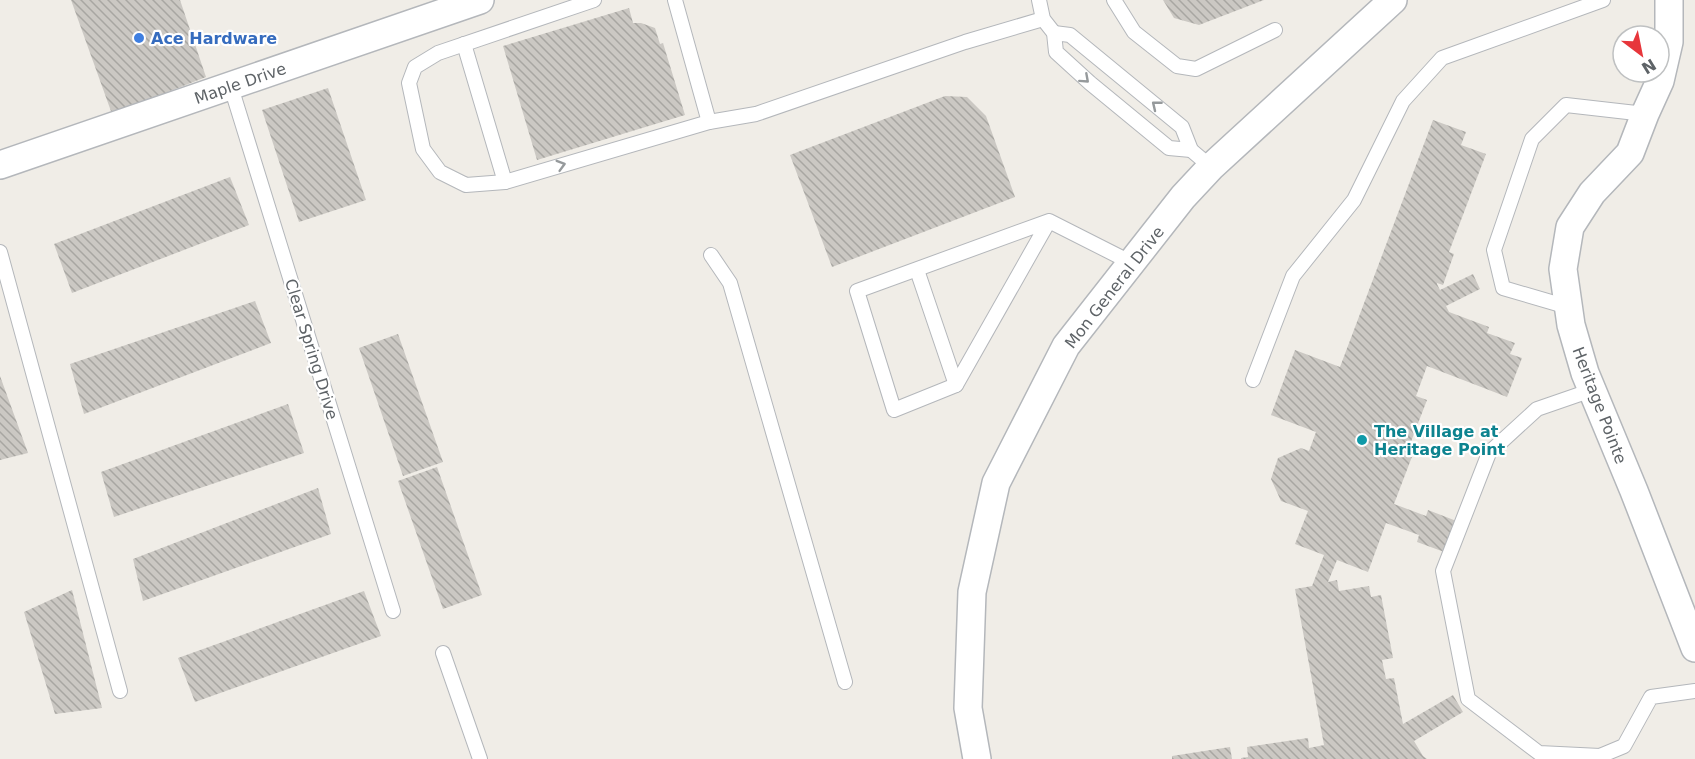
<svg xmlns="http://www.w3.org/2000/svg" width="1695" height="759" viewBox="0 0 1695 759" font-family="'DejaVu Sans',sans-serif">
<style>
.building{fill:url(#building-back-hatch)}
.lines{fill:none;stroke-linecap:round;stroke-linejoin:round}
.service-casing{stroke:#b4b7bb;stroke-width:16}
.minor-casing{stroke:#b4b7bb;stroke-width:30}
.service{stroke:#fff;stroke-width:14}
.minor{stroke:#fff;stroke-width:27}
.oneway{stroke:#969a9c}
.shop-dot{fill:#3f7fe0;stroke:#fff;stroke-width:2}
.culture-dot{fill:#0f9aa8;stroke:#fff;stroke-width:2}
.labels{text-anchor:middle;stroke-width:4.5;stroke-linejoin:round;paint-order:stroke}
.shop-label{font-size:16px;font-weight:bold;fill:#366cbe;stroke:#fff;text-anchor:start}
.street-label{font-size:16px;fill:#5e6367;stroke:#fff}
.culture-label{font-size:16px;font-weight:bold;fill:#0d838f;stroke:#fff;text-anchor:start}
</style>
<defs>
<pattern id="building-back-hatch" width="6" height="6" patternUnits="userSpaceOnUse" patternTransform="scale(1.5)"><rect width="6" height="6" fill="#cbc8c3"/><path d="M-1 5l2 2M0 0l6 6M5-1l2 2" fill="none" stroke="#a8a6a2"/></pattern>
</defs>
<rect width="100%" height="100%" fill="#f0ede7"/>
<g class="building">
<path d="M71,0h109l26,77 -94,37z"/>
<path d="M1163,0h101l-65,25 -25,-7z"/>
<path d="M629,8l4,15h8l14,5 5,16 3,-1 22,72 -148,45 -34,-114z"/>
<path d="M328,88l38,112 -67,22 -37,-112z"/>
<path d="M945,96l22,1 19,19 29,81 -183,70 -42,-112z"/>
<path d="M1433,120l33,12 -5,13 25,9 -37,98 5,2 -11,31 -6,-2v1l3,6 33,-16 7,15 -34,17 3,6 40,15 -2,6 28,10 -5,11 12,4 -15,39 -80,-31 -11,30 11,4 -20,52 6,2 -19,50 32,12 2,-6 31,12 -12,31 -30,-11 2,-7 -33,-12 -18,49 -31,-12 -9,22 9,-2 2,11 30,-5 2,11 10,-2 12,63 -11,2 4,19 8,-1 9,46 50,-29 10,17 -49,29 9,15 4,3h-186v-1l7,-1 -1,-10 61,-9 1,10 15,-3 -29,-156 17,-3 12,-31 -29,-11 13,-33 -27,-10 -10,-22 7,-21 23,-10 8,3 7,-19 -45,-17 24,-65 45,17z"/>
<path d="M230,177l19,48 -177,68 -18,-49z"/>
<path d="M255,301l16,42 -187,71 -14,-50z"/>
<path d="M398,334l45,128 -40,14 -44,-128z"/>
<path d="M0,376l28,77 -28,7z"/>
<path d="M288,404l16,49 -190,64 -13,-45z"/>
<path d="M437,467l45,128 -39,14 -45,-128z"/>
<path d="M318,488l13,46 -188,67 -10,-42z"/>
<path d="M72,590l30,118 -47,6 -31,-102z"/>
<path d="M364,591l17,45 -186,66 -17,-44z"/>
<path d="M1230,747l2,12h-60v-3z"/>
</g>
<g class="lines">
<defs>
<g id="service">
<path d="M594,0l-156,53 -23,14 -6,16 14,66 17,23 26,13 39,-3 204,-60 47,-8 209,-72 78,-23"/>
<path d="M675,0l34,122"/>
<path d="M1039,0l4,19 11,14 2,19 34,31 79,65 22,2"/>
<path d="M1114,0l20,32 43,34 19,3 79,-39"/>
<path d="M1054,33l16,2 112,92 9,23 20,17"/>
<path d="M464,44l41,138"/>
<path d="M231,87l162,524"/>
<path d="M1049,221l-93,164 -62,25 -37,-119 192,-70 83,42"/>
<path d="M0,252l120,439"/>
<path d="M711,255l19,28 115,399"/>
<path d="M917,270l39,115"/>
<path d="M1568,307l-65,-19 -9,-38 38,-111 34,-34 79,9"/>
<path d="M1253,380l40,-104 61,-76 49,-99 39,-43 161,-58"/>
<path d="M1592,390l-55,19 -48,44 -46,118 25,128 71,54 61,3 24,-10 27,-49 44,-6"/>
<path d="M443,653l37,106"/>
</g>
<g id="minor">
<path d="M1669,0v42l-9,39 -15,33 -15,39 -38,40 -22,34 -7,42 8,56 14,48 49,118 61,157"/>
<path d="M0,165l480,-165"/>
<path d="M977,759l-9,-51 4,-116 24,-109 70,-137 117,-149 28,-30 182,-167"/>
</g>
</defs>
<use href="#service" class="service-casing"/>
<use href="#minor" class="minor-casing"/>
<use href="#service" class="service"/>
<use href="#minor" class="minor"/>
</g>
<defs><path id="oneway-chevron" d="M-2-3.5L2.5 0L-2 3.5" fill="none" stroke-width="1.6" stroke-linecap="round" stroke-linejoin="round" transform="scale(1.5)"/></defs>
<g class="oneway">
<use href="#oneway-chevron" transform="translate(1085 79) rotate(42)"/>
<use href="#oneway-chevron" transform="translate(1156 105) rotate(-141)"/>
<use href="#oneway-chevron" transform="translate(561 165) rotate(-16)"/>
</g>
<circle class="shop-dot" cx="139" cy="38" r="6"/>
<circle class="culture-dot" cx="1362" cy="440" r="6"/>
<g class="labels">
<g class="shop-label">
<text x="151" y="44">Ace Hardware</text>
</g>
<g class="street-label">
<text transform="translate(240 83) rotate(-19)" y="6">Maple Drive</text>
<text transform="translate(1114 287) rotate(-52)" y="6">Mon General Drive</text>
<text transform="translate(312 349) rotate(73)" y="6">Clear Spring Drive</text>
<text transform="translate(1600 405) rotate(69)" y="6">Heritage Pointe</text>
</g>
<g class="culture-label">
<text x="1374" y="437">The Village at<tspan x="1374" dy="18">Heritage Point</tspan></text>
</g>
</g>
<g transform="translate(1641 54) rotate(148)"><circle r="28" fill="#ffffff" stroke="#bfc1c2" stroke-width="1.5"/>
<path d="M0-4.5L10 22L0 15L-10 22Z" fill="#e7363b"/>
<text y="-9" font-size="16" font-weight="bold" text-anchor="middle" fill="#5e6367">N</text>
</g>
</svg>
